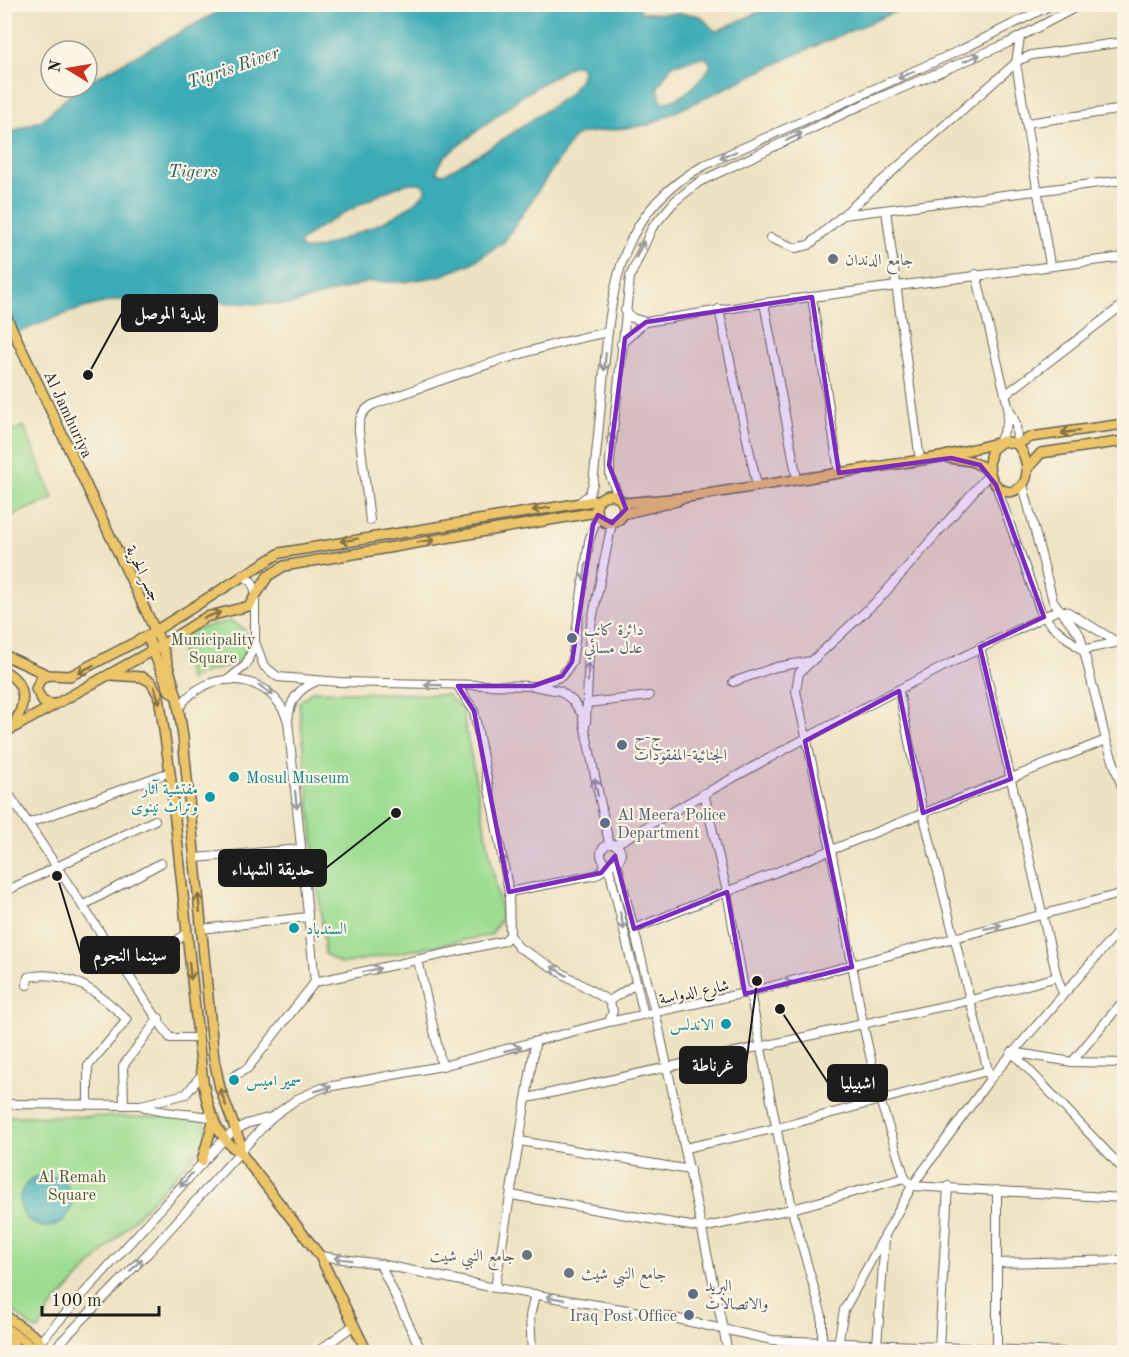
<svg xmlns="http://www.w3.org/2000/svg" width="1129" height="1357" viewBox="0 0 1129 1357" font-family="'Old Standard TT',Amiri,serif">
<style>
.green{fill:#9ddd92;stroke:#5c7c57;stroke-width:1.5}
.water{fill:#3aabb6;stroke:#2b6469;stroke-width:1.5;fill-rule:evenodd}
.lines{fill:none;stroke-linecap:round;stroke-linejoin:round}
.minor-casing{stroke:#656156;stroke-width:10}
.major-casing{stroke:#656156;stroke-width:12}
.minor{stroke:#fff;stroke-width:8}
.major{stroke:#edc569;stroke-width:9}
.oneway{stroke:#999}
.oneway2{stroke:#847042}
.marked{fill:#7b2cbf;fill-opacity:0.2;stroke:#7b2cbf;stroke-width:4.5;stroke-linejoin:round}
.worship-dot{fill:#6b7280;stroke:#fcf5e5;stroke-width:2}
.service-dot{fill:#5c6f8a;stroke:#fcf5e5;stroke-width:2}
.culture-dot{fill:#0f9aa8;stroke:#fcf5e5;stroke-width:2}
.labels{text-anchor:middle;stroke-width:4.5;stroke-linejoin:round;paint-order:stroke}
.worship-label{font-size:16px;fill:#5b616d;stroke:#fcf5e5;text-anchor:start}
.street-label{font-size:16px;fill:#1c1c1c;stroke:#fcf5e5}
.service-label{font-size:16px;fill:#4e5e75;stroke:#fcf5e5;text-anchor:start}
.park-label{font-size:16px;fill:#43563f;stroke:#fcf5e5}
.culture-label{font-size:16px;fill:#0d838f;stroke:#fcf5e5;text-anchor:start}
.water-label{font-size:18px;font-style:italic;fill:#2a5c61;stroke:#fcf5e5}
.leader{fill:none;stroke:#1c1c1c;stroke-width:2}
.callout-dot{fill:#1c1c1c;stroke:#fcf5e5;stroke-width:2}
.callout{fill:#1c1c1c;stroke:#1c1c1c;stroke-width:2}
.callout-label{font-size:18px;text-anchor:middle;font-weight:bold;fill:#fff}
</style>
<rect width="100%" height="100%" fill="#fcf5e5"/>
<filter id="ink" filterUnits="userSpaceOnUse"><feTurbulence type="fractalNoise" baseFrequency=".0167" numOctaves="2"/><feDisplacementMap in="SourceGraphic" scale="12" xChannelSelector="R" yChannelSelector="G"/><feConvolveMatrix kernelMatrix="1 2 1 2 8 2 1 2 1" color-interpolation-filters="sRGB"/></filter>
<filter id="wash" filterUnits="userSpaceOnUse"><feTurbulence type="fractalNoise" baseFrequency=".008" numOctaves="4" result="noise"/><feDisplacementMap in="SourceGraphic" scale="24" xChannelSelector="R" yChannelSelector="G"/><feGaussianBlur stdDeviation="1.35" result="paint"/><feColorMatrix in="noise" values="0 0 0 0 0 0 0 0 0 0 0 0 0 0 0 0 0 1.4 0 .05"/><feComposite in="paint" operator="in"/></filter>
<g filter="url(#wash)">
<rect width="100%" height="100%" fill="#ede2c1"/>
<g class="green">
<path d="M24,426l29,73 -48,19v-84z"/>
<path d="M231,621l13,8c16,49 -37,32 -54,52l-14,-48z"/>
<path d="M312,691l135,4 15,14 40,208 -11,18 -150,29 -16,-10 -26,-251z"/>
<path d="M5,1116l184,1 12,1c11,13 7,21 -3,33l-149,159 -10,20 -6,-1 -28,-26z"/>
</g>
<g class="water">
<path d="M231,5h408l2,7c19,4 40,-2 58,4 8,4 10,13 18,15l57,-26h137l-114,49 -149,71 -69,9 -7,6 -68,102 -34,22 -30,12 -36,6h-36l-79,23 -161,-6c-44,5 -83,22 -123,40v-205l37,-14 37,-33h8v-5zM702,57l5,2 4,5c-5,13 -35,43 -50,37l-3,-14 13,-21zM573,65h6l4,8 -12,20 -75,51 -52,30 -8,-2 8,-15 81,-63zM421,183l6,7c-22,29 -75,44 -108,58l-14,2 -6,-4c4,-15 86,-55 104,-61 6,-3 12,-2 18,-2z"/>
<circle cx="46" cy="1201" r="26"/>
</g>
</g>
<g filter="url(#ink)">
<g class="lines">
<defs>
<g id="minor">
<path d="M1020,37l-4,26 34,202"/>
<path d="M1027,123l97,-14"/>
<path d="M886,210l34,250"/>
<path d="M843,215l281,-35"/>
<path d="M770,238l25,10 14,-3 210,-185 13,-5 92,-13"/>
<path d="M976,274l32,132 8,18 1,20"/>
<path d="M812,297l27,176"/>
<path d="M764,303l33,176"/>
<path d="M719,309l38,177"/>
<path d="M625,310l7,8 14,4 118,-19 360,-46"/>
<path d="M621,344l24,-22"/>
<path d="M1005,395l119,-91"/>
<path d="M999,442l8,-18 1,-17"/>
<path d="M990,473l-108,123 -83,77 -3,18 35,159 32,174 17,76 25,78 7,8 212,12"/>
<path d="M996,485l45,127 10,13 31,25"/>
<path d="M1023,485l30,116 27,34 26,105 18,53"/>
<path d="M619,498l-9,-23v-15l20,-183 22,-49 23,-27 24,-19 163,-77 146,-62 74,-39"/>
<path d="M580,502l9,-7 4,-11c4,-38 8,-76 11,-114 8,-88 17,-162 103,-206l256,-115 90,-45"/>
<path d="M370,520l-11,-88c-1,-12 2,-20 13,-27 78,-28 154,-57 236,-73"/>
<path d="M242,575l10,7 3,8v52l9,24 14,11 61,5 194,4 27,5 12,9 10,14 27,129"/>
<path d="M980,647l77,330 6,16"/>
<path d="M1082,650l42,-9"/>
<path d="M230,678l16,-13 9,-22"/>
<path d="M733,682l43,-15 35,-6"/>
<path d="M541,684l21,-8 10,-14 17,-121 9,-26"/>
<path d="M899,691l24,122 67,266"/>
<path d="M588,703l61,-7"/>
<path d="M179,708c26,-41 92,-37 108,11"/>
<path d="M586,723l4,-93 22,-107"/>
<path d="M4,787l166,251h28"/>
<path d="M704,793l23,99 18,102"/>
<path d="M29,823l141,-51"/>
<circle cx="611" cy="854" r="10"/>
<path d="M616,844c143,-83 293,-162 442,-234l10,2 49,30"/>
<path d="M195,858l106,-9"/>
<path d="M617,863l41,161 70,328"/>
<path d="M608,864l36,151"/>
<path d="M4,892l151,-72"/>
<path d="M509,892l87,-17 7,-5 2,-7"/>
<path d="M82,906l79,-43"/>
<path d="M201,929l107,-12"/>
<path d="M634,929l472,-189"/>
<path d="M510,935l8,12 91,54 4,10 -4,11"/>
<path d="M418,960l24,106"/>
<path d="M129,974l57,-40"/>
<path d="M315,982l-27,-261c1,-18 9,-32 27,-39"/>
<path d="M27,985l1,-8c39,-9 74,17 99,43l-39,46v38"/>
<path d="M750,992l44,226 28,98v27"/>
<path d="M609,1001l28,-18"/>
<path d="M1012,1052l112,118"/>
<path d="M1012,1052l60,10 52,1"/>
<path d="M1072,1062l52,-62"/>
<path d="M234,1076l14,-8 67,-86 189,-41 6,-6 -1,-43 -35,-181 -16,-25"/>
<path d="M528,1098l443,-98 86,-23"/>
<path d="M4,1104l137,1 45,-11 16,-20"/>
<path d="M124,1105l-1,-39 36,-48"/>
<path d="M141,1105c11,9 55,8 73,13"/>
<path d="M520,1141l170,29"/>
<path d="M685,1148l92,-20 210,-57"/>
<path d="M997,1190v160"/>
<path d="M511,1195l191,33 90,-19 113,-31"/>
<path d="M320,1256l60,8 115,24 169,28 108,24 291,12"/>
<path d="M998,1263l126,-3"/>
<path d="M380,1264l42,88"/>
<path d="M495,1288l40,-244"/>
<path d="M838,1344l6,-34 68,-124 78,-107 134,-154"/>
<path d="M37,1345l189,-208 20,-13 26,-7"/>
<path d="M877,1345l8,-106"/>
<path d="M939,1348l9,-162"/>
<path d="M51,1352l98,-100 123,-135 25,-18 25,-11 120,-22 167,-44 141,-30 374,-99"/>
<path d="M317,1352l37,-27"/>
<path d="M532,1352l-2,-36 5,-22"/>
<path d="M806,1352l1,-10"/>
</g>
<g id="major">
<path d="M4,312l158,333 15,52 6,40 31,322 6,29 20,54v10"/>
<path d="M1003,441l14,3c12,14 17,43 -7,48 -21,-3 -24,-26 -18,-43z"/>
<path d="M1017,444l14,-7 93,-13"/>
<path d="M949,458l22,3 18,9"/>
<path d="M1027,469l14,-16 83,-12"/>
<circle cx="610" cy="509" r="14"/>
<path d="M623,503l59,-5 258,-41 57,-14"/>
<path d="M623,514l54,-13"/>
<path d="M147,636l22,54 8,7"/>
<path d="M4,655l44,20 22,1 77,-40 133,-83 319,-53"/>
<path d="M4,671c25,14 22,35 8,56"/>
<path d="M48,675l-8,5 -4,9 7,13 9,2"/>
<path d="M109,675l33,2 9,5 8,14 11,76 32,302c3,26 13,65 38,78l80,104 47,96"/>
<path d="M4,733l158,-88 44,-28 43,-11 19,-30 16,-10 312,-54"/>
<path d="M202,1161l12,-43"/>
<path d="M4,1315l33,23 9,14"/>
<path d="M4,1327l36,25"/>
<path d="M9,1331l7,21"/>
</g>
</defs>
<use href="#minor" class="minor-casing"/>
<use href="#major" class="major-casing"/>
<use href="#minor" class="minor"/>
<use href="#major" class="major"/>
</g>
<defs><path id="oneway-shaft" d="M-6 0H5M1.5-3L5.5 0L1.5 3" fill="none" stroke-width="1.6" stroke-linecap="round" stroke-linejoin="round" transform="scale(1.5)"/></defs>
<g class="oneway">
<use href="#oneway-shaft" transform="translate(972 58) rotate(-23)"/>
<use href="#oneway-shaft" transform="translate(906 75) rotate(156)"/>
<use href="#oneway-shaft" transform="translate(794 137) rotate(-25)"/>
<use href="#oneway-shaft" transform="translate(728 155) rotate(156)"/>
<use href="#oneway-shaft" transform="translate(640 249) rotate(-65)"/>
<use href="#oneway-shaft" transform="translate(605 362) rotate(95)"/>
<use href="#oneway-shaft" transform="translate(611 441) rotate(-86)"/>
<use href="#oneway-shaft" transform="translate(1015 540) rotate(69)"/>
<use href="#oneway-shaft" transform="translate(585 572) rotate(97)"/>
<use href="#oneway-shaft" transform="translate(588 672) rotate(-89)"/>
<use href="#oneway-shaft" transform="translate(433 685) rotate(-178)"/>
<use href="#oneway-shaft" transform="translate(266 690) rotate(36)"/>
<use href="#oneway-shaft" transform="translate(596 787) rotate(-103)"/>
<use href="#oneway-shaft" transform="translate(296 800) rotate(84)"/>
<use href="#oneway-shaft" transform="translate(504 864) rotate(-101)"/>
<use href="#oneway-shaft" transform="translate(622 921) rotate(77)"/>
<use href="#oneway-shaft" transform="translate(993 927) rotate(-13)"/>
<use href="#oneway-shaft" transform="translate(372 970) rotate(-12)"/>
<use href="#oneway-shaft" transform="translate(559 971) rotate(-149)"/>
<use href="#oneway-shaft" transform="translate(784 984) rotate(-14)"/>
<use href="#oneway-shaft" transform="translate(513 1049) rotate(-14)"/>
<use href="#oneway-shaft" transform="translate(323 1089) rotate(-17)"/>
<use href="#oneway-shaft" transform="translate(186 1180) rotate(131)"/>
<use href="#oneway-shaft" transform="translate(343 1259) rotate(-173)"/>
<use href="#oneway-shaft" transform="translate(136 1265) rotate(-46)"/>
<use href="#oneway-shaft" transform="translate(555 1298) rotate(-170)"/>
</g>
<g class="oneway2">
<use href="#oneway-shaft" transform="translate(1070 432) rotate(172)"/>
<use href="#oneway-shaft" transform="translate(541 509) rotate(171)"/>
<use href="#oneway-shaft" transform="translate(349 540) rotate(171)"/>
<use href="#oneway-shaft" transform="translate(426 541) rotate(-9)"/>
<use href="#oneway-shaft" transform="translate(212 615) rotate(-19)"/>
<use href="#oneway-shaft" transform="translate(86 669) rotate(153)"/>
<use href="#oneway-shaft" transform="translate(157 695) rotate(71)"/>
<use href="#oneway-shaft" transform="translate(199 903) rotate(-95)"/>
<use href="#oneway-shaft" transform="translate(190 971) rotate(84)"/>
<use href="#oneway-shaft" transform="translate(223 1097) rotate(-109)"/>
</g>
</g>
<path class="marked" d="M812,297l27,176 112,-15 29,7 16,20 48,132 -64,30 31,132 -88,34 -24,-122 -94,50 47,226 -107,27 -18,-102 -93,37 -19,-73 -14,17 -92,19 -35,-181 -16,-25h75l29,-10 10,-14 21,-137 5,-10 14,8 14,-14 -17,-44 16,-127 21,-16z"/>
<g class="worship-dot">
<circle cx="833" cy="259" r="6"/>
<circle cx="527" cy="1255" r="6"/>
<circle cx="569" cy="1273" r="6"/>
</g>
<g class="service-dot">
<circle cx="572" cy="638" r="6"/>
<circle cx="622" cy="745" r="6"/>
<circle cx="605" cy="823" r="6"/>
<circle cx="693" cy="1294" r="6"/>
<circle cx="689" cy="1315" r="6"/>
</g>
<g class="culture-dot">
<circle cx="234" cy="777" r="6"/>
<circle cx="210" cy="797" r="6"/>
<circle cx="294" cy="928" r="6"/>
<circle cx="726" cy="1024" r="6"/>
<circle cx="234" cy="1080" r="6"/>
</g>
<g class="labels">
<g class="worship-label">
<text x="845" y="265">جامع الدندان</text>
<text x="515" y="1261" text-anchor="end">جامع النبي شيت</text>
<text x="581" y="1279">جامع النبي شيث</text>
</g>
<g class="street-label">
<text transform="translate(69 414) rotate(65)" y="6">Al Jamhuriya</text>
<text transform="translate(144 573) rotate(64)" y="6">جسر الحرية</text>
<text transform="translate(694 991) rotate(-12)" y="6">شارع الدواسة</text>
</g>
<g class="service-label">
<text x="584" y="635">دائرة كانب<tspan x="584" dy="18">عدل مسائي</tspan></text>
<text x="634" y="742">ج-ح<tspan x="634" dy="18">الجنائية-المفقودات</tspan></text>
<text x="617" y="820">Al Meera Police<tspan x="617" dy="18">Department</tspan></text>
<text x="705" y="1291">البريد<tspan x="705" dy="18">والاتصالات</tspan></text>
<text x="677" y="1321" text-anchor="end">Iraq Post Office</text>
</g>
<g class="park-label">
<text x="213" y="645">Municipality<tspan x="213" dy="18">Square</tspan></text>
<text x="72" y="1182">Al Remah<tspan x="72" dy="18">Square</tspan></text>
</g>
<g class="culture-label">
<text x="246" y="783">Mosul Museum</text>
<text x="198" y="794" text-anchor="end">مفتشية آثار<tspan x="198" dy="18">وتراث نينوى</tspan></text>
<text x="306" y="934">السندباد</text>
<text x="714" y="1030" text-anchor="end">الاندلس</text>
<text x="246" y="1086">سمير اميس</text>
</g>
<g class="water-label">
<text transform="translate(233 67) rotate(-19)" y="6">Tigris River</text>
<text x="193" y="177">Tigers</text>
</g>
</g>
<path class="leader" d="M88 375L122 313M396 813L326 868M57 876L81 955M757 981L746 1065M780 1009L828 1083"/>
<g class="callout-dot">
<circle cx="88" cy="375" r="6"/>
<circle cx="396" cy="813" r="6"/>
<circle cx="57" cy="876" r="6"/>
<circle cx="757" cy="981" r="6"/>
<circle cx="780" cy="1009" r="6"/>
</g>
<g class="callout">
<rect x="122" y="295" width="95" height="36" rx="6"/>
<rect x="219" y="850" width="107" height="36" rx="6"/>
<rect x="81" y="937" width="98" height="36" rx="6"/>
<rect x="680" y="1047" width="66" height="36" rx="6"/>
<rect x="828" y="1065" width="59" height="36" rx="6"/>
</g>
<g class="callout-label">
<text x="170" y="319">بلدية الموصل</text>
<text x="273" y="875">حديقة الشهداء</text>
<text x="130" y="961">سينما النجوم</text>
<text x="713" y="1071">غرناطة</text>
<text x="858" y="1089">اشبيليا</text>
</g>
<rect width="1129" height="1357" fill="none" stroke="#fcf5e5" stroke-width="24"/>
<g transform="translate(69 69) rotate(281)"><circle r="28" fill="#fcf5e5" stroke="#a29e95" stroke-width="1.5"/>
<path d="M0-4.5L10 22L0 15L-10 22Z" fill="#c8321e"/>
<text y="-9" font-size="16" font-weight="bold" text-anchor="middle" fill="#1c1c1c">N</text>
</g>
<path d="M42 1306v9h117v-9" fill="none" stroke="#1c1c1c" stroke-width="3"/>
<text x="51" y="1306" font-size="18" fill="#1c1c1c" stroke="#fcf5e5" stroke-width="4.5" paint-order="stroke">100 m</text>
</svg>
